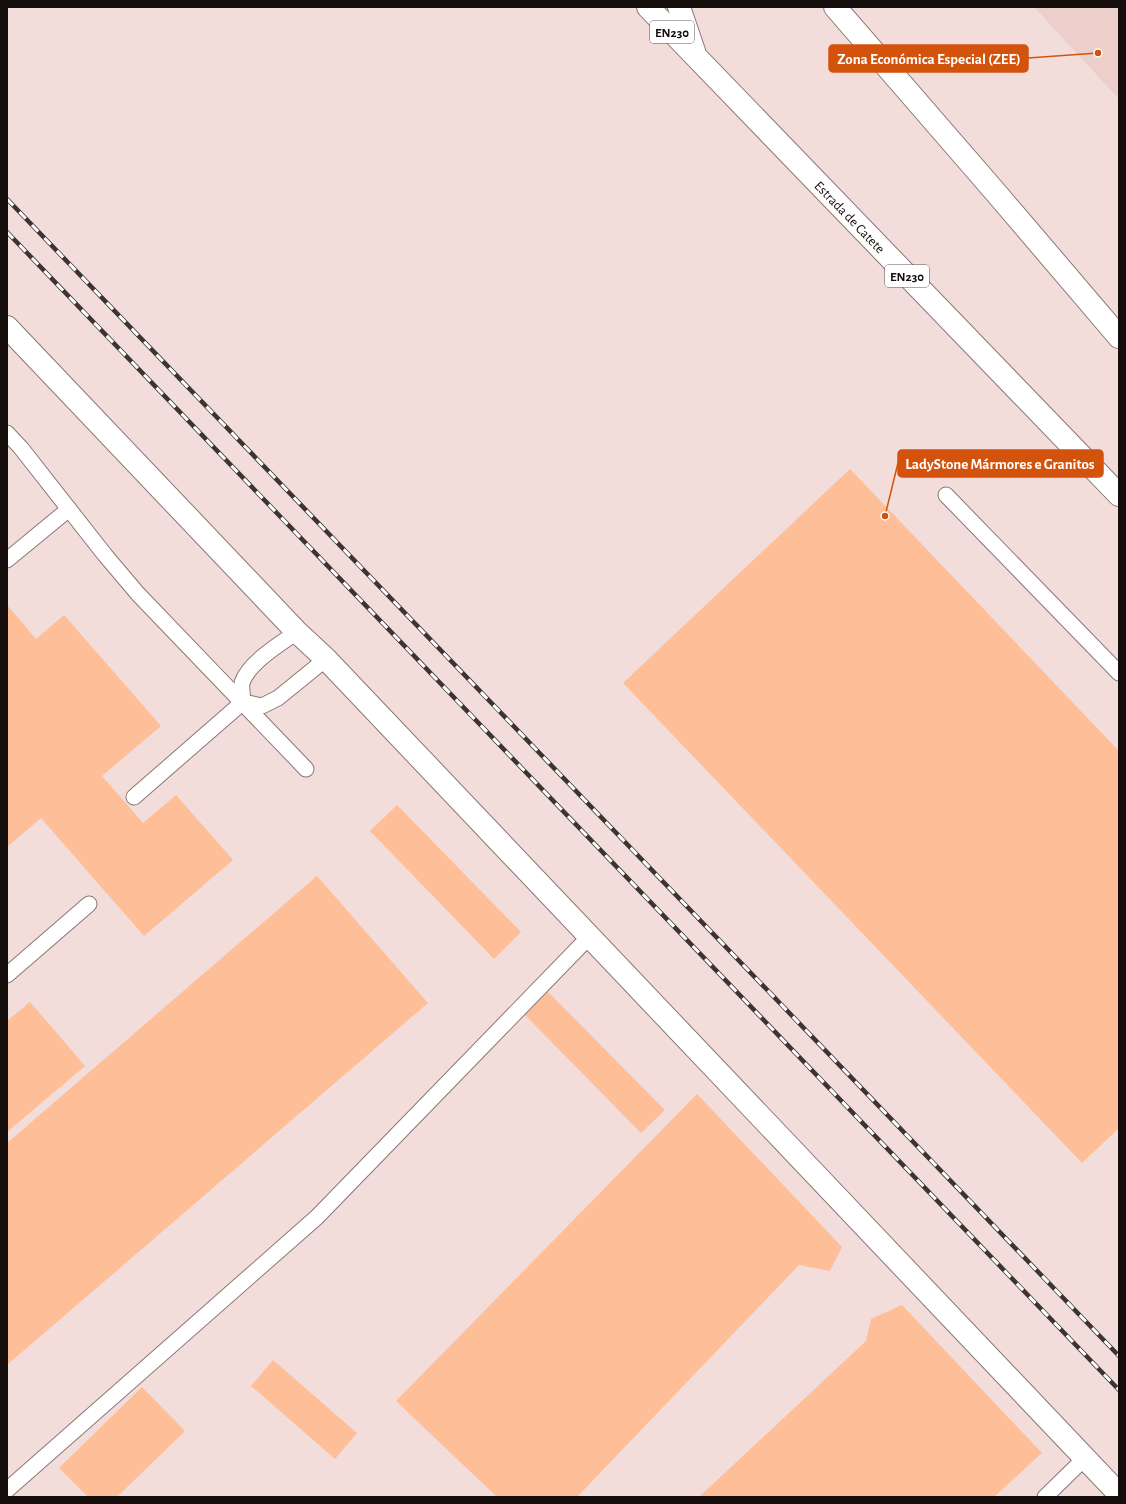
<svg xmlns="http://www.w3.org/2000/svg" width="1126" height="1504" viewBox="0 0 1126 1504" font-family="'Alegreya Sans',sans-serif">
<style>
.built{fill:#eccfcb}
.building{fill:#febe97}
.lines{fill:none;stroke-linecap:round;stroke-linejoin:round}
.service-casing{stroke:#8a7775;stroke-width:17}
.minor-casing{stroke:#8a7775;stroke-width:24}
.trunk-casing{stroke:#8a7775;stroke-width:24}
.service{stroke:#fff;stroke-width:15}
.minor{stroke:#fff;stroke-width:22}
.trunk{stroke:#fff;stroke-width:22}
.rail-casing{stroke:#3d3332;stroke-width:4.5}
.rail{stroke:#fff;stroke-width:3;stroke-dasharray:9;stroke-linecap:butt}
.labels{text-anchor:middle;stroke-width:3;stroke-linejoin:round;paint-order:stroke}
.shield{fill:#fff;stroke:#5b5656;stroke-width:1}
.shield-label{font-size:13px;font-weight:bold;fill:#150e0d}
.street-label{font-size:14px;fill:#150e0d;stroke:#fff}
.leader{fill:none;stroke:#d3520c;stroke-width:1.5}
.callout-dot{fill:#d3520c;stroke:#fff;stroke-width:1.5}
.callout{fill:#d3520c;stroke:#d3520c;stroke-width:1.5}
.callout-label{font-size:15px;text-anchor:middle;font-weight:bold;fill:#fff}
</style>
<rect width="100%" height="100%" fill="#f2ddda"/>
<path class="built" d="M1034,7h85v92z"/>
<g class="building">
<path d="M850,469l269,282v377l-37,35 -459,-480z"/>
<path d="M7,605l29,34 28,-24 97,111 -59,50 41,47 33,-28 57,65 -89,76 -103,-118 -34,29z"/>
<path d="M397,805l124,127 -27,27 -124,-128z"/>
<path d="M317,876l111,127 -421,362v-222z"/>
<path d="M547,991l118,119 -24,23 -117,-119z"/>
<path d="M30,1002l55,64 -78,66v-111z"/>
<path d="M697,1094l145,153 -12,24 -31,-6 -222,232h-80l-101,-96z"/>
<path d="M902,1305l140,148 -48,44h-295l167,-156 5,-22z"/>
<path d="M273,1360l84,73 -22,26 -84,-73z"/>
<path d="M142,1387l43,44 -68,66h-29l-29,-29z"/>
</g>
<g class="lines">
<defs>
<g id="service">
<path d="M7,433l14,15 84,107 33,39 168,175"/>
<path d="M946,495l173,178"/>
<path d="M7,560l62,-51"/>
<path d="M243,702l19,4 16,-8 48,-39"/>
<path d="M243,702c0,-5 -2,-13 -1,-19 6,-20 39,-40 55,-51"/>
<path d="M134,797l109,-95"/>
<path d="M7,975l82,-71"/>
<path d="M7,1490l310,-273 272,-280"/>
<path d="M1045,1497l40,-39"/>
</g>
<path id="minor" d="M7,327l290,305 29,27 793,835"/>
<g id="trunk">
<path d="M648,7l471,488"/>
<path d="M679,7l15,44"/>
<path d="M835,7l162,187 122,143"/>
</g>
</defs>
<use href="#service" class="service-casing"/>
<use href="#minor" class="minor-casing"/>
<use href="#trunk" class="trunk-casing"/>
<use href="#service" class="service"/>
<use href="#minor" class="minor"/>
<use href="#trunk" class="trunk"/>
<defs>
<g id="rail">
<path d="M7,199l1112,1157"/>
<path d="M7,232l1112,1158"/>
</g>
</defs>
<use href="#rail" class="rail-casing"/>
<use href="#rail" class="rail"/>
</g>
<g class="labels">
<g class="shield">
<rect x="650" y="21" width="44" height="22" rx="3"/>
<rect x="885" y="265" width="44" height="22" rx="3"/>
</g>
<g class="shield-label">
<text x="672" y="37">EN230</text>
<text x="907" y="281">EN230</text>
</g>
<g class="street-label">
<text transform="translate(850 217) rotate(46)" y="5">Estrada de Catete</text>
</g>
</g>
<path class="leader" d="M1098 53L1028 58M885 516L898 463"/>
<g class="callout-dot">
<circle cx="1098" cy="53" r="4"/>
<circle cx="885" cy="516" r="4"/>
</g>
<g class="callout">
<rect x="829" y="45" width="199" height="27" rx="4"/>
<rect x="898" y="450" width="205" height="27" rx="4"/>
</g>
<g class="callout-label">
<text x="929" y="64">Zona Económica Especial (ZEE)</text>
<text x="1000" y="469">LadyStone Mármores e Granitos</text>
</g>
<rect width="1126" height="1504" fill="none" stroke="#150e0d" stroke-width="16"/>
</svg>
